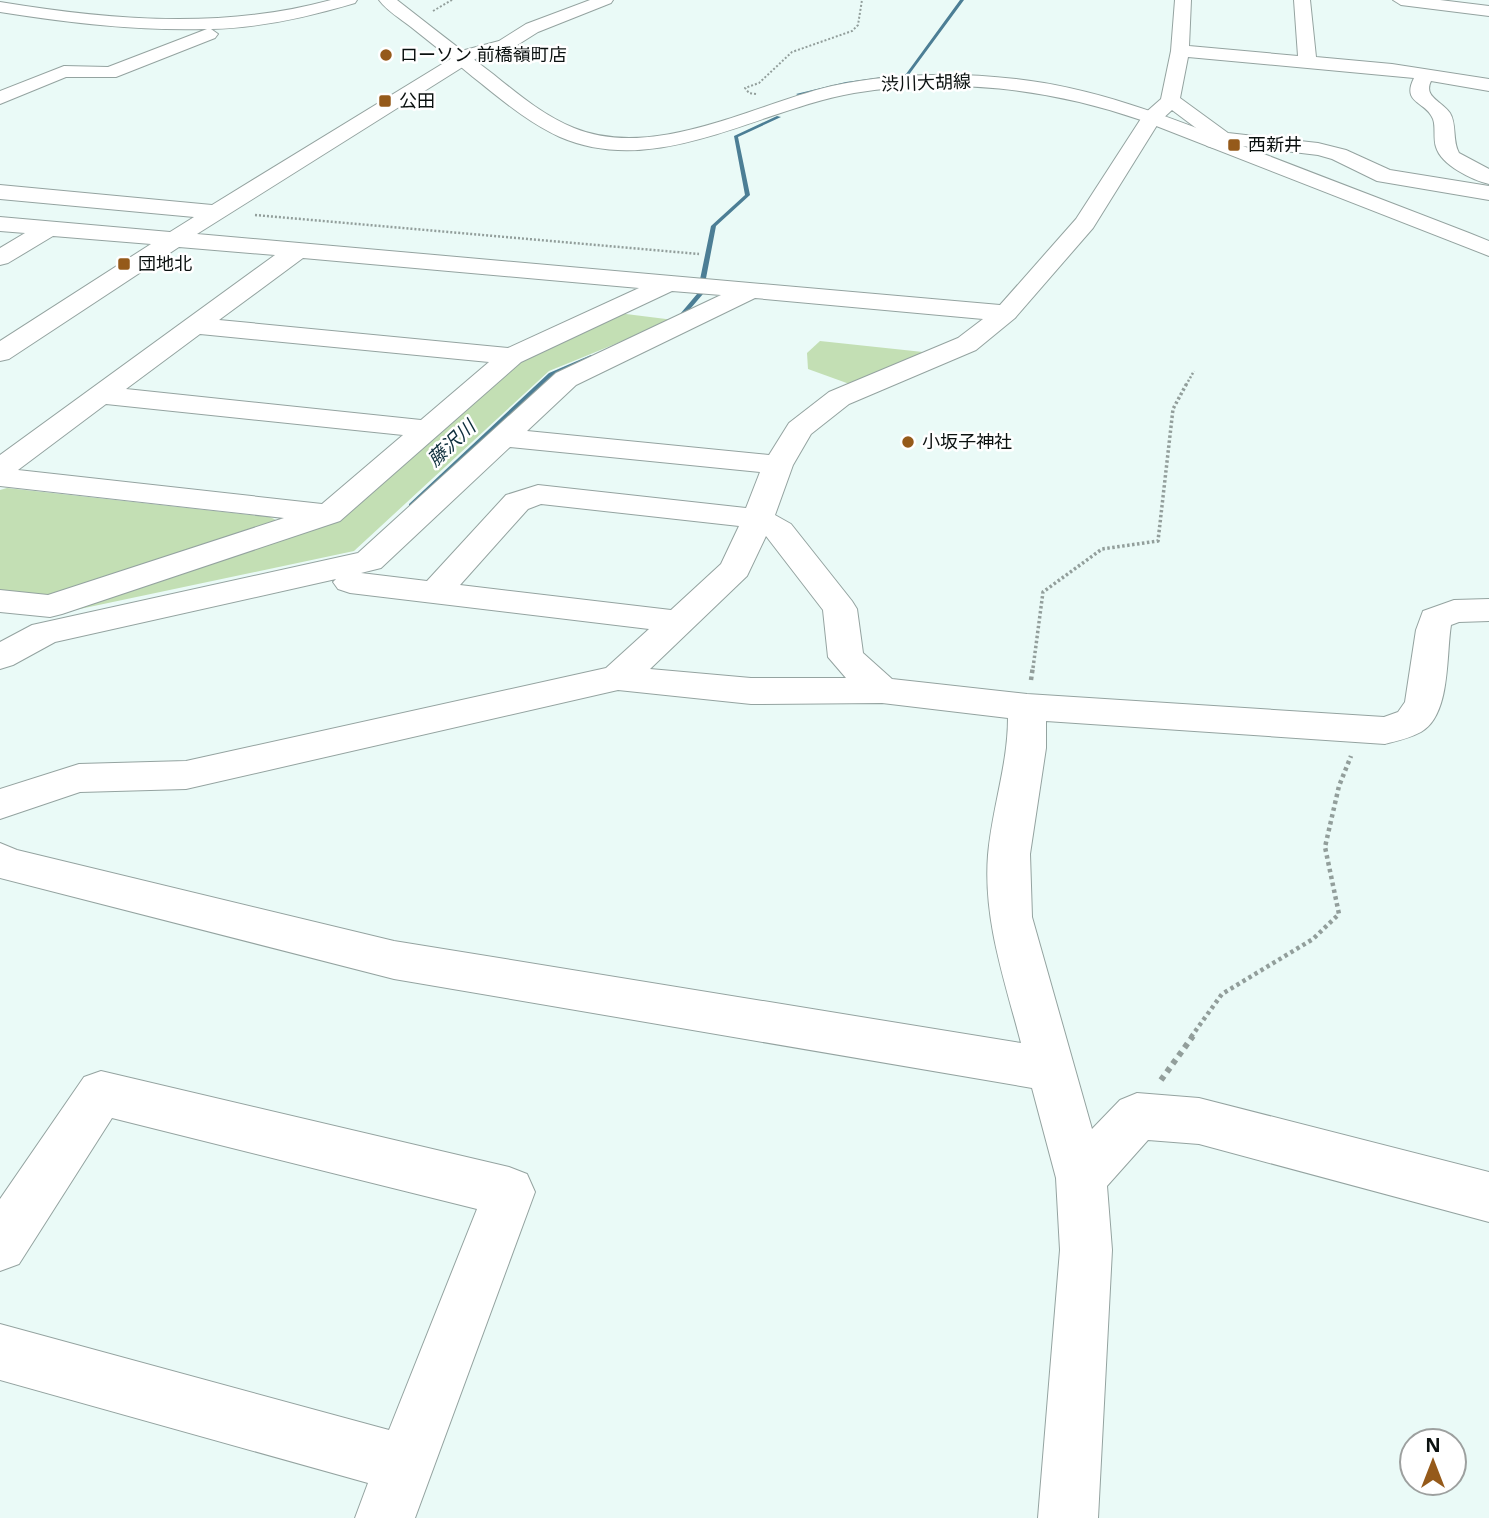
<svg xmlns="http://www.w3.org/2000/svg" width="1489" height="1518" viewBox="0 0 1489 1518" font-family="'Open Sans','Noto Sans JP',sans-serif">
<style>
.green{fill:#c3dfb4}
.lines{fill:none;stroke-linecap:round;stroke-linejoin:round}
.stream{fill:#4c7e95;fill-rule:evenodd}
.minor-casing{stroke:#94a3a0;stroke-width:2}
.major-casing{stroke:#94a3a0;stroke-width:2}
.path-far4{stroke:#929e9b;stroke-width:2;stroke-dasharray:2 2;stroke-linecap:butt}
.path-far3{stroke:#929e9b;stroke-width:2.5;stroke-dasharray:2 2;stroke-linecap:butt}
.path-far2{stroke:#929e9b;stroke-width:3.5;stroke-dasharray:2.5 2.5;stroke-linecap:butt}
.path-far1{stroke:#929e9b;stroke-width:4.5;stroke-dasharray:3.5 3.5;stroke-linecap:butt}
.path{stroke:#929e9b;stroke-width:6;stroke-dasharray:5 5;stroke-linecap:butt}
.minor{fill:#fff;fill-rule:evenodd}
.major{fill:#fff;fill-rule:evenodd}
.poi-dot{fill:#955a1a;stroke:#fff;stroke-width:2.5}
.labels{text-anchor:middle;stroke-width:5;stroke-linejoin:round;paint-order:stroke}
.far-poi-label{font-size:18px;fill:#0b1110;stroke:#fff;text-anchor:start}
.far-street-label{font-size:18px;fill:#0b1110;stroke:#fff}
.far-water-label{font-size:19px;font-style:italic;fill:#0c2d3b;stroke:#fff}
</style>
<rect width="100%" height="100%" fill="#eafaf7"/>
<g class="green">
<path d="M618,313l56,7 -125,51 -195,180 -298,63 281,-96 181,-158z"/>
<path d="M820,341l103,11 -68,34 -47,-17 -1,-16z"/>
<path d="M7,488l263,29 8,4 -226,79 -52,-5v-105z"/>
</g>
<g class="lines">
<g class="stream">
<path d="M960,0h4l-56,76 -62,8 -48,11 -2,-1 50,-12 60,-8z"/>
<path d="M777,116l4,1 -43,20 12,58 -34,31 -13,68 -24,28h-4v-2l22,-26 14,-68 34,-31 -11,-59z"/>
<path d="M591,355l5,1 -43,19 -140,131h-4v-2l140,-131z"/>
</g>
<defs>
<g id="minor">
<path d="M331,0h26l-2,3c-47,14 -95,25 -144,26l7,5 -3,4 -99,39h-50l-66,27v-13l64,-25 44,1 99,-38c-70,2 -138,-6 -207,-17v-10c110,18 221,28 331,-2z"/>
<path d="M590,0h23l-2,3 -73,29 -27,17 -34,9 -280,176 803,71 76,-86 68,-105 17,-15 10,-48 4,-51h16l-2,46 109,10 -4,-56h16l6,57 76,7 97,15v12l-58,-10c-8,16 11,20 19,32 7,11 2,28 9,40l30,16v15c-17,-4 -48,-19 -53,-37 -3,-9 0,-20 -3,-28 -7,-18 -32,-15 -19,-41l-226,-21 -8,41 48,35 90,10 28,7 44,20 99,16v14l-112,-19 -45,-22 -14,-4 -93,-11 -11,4 -7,-2 -3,-4 4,-5 -36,-27 -13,12 -66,106 -78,90 -39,32 -127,54 -38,30 -18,31 -18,50 16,9 61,77 5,8 6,44 29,26 135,15 357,23 14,-5 7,-10 11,-72 7,-19 31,-11 35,-1v22l-30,1 -8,3c-5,30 0,90 -30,107 -11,6 -24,9 -36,12l-339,-23v27l-16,106 2,63 60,212 28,-29 17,-7 62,5 290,74v50l-290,-78 -51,-4 -41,46 5,64 -14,268h-60l22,-268 -4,-72 -24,-90 -638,-109 -394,-101v-35l17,7 377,91 627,102c-16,-62 -38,-123 -33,-188 4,-47 20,-90 20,-137l-126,-15 -131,1 -133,-14 -432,99 -106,3 -80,27v-30l79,-25 107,-3 420,-93 43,-39 -299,-36 -12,-4 -5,-7 3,-3 -281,63 -42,23 -13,4v-27l32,-17 326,-72 198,-180 165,-78 -49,-4 -151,71 -181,159 -278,93 -12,3 -50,-5v-22l48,5 236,-77 -284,-32v-31l275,-200 -96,-8 -170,112 -9,2v-20l151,-97 -98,-8 -45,27 -8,2v-17l25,-15 -25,-2v-14l170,15 24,-15 -194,-18v-14l212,20 253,-155 34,-9 27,-17zM303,258l336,30 -131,60 -289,-28zM755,298l228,21 -25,19 -129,54 -40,31 -20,32 -242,-24 49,-46zM200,334l289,28 -68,58 -295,-31zM106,404l297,31 -81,69 -304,-34zM510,447l250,25 -14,36 -208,-23 -32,10 -79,86 -66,-8 20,-5zM541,504l198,22 -18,38 -50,46 -211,-25 68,-76zM766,536l57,74 5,47 18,21h-95l-101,-9 97,-93z"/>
<path d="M1393,0h47l49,6v10l-88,-11z"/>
<path d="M101,1071l408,96 18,7 8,18 -120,326h-60l13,-35 -368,-103v-56l389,106 88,-221 -365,-91 -93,146 -19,7v-72l84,-122z"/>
</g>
<path id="major" d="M379,0h18c32,25 64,50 96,74 26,21 51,42 81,54 80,33 181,-24 258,-42 60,-13 123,-14 184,-7 89,10 170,45 253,77 67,26 133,51 200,77l20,8v15l-348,-136c-92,-32 -191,-43 -287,-27 -94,16 -197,86 -294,44 -33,-15 -59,-38 -87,-60 -20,-17 -41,-33 -62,-50 -10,-8 -24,-16 -32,-27z"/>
</defs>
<use href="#minor" class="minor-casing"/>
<use href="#major" class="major-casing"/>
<g class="path-far4">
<path d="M433,11l19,-11"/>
<path d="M756,94l-7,-1 -4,-5 14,-5 33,-31 60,-21 6,-6 4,-25"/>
</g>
<g class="path-far3">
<path d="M255,215l444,39"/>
<path d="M1186,385l8,-14"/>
</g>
<path class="path-far2" d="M1033,668l10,-76 59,-43 56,-8 15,-132 14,-26"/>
<g class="path-far1">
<path d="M1031,680l2,-14"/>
<path d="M1191,1037l31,-43 91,-55 26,-25 -14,-67 14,-61 12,-30"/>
</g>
<path class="path" d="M1161,1080l32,-44"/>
<use href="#minor" class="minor"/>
<use href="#major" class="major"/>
</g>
<g class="poi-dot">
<circle cx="386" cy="55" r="7"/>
<rect x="378" y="94" width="14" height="14" rx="3.5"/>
<rect x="1227" y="138" width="14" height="14" rx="3.5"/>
<rect x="117" y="257" width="14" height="14" rx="3.5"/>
<circle cx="908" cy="442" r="7"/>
</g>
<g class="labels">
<g class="far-poi-label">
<text x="400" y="61">ローソン 前橋嶺町店</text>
<text x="399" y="107">公田</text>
<text x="1248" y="151">西新井</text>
<text x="138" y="270">団地北</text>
<text x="922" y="448">小坂子神社</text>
</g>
<g class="far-street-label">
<text transform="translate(926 83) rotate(-2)" y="6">渋川大胡線</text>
</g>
<g class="far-water-label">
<text transform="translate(451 443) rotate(-43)" y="7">藤沢川</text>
</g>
</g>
<g transform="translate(1433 1462)"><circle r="33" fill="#ffffff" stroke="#9da09f" stroke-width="2"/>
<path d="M0-5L12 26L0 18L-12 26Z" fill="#955a1a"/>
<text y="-10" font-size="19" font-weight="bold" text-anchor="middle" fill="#0b1110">N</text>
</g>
</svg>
